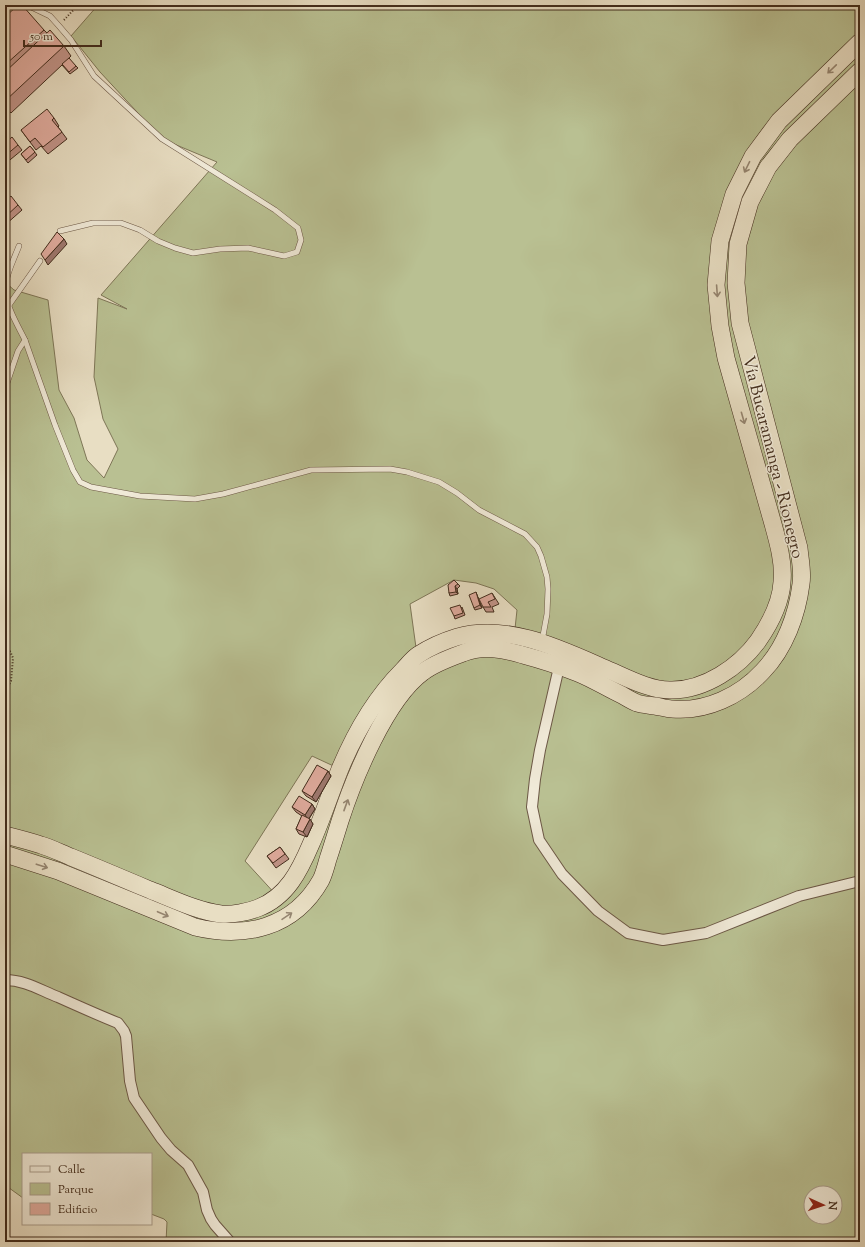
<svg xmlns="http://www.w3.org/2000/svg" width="865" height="1247" viewBox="0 0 865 1247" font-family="'Sorts Mill Goudy',serif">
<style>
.green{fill:#b9c092;stroke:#7e7657;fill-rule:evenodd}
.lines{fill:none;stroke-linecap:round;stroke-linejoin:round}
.service-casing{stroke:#6c5846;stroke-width:6}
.minor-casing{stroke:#6c5846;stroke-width:12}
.trunk-casing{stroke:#422c1c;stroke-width:18}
.path{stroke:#422c1c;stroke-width:2;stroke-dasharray:1 2;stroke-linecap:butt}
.service{stroke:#f0ead8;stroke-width:5}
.minor{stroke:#f0ead8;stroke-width:10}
.trunk{stroke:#e8dec3;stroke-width:17}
.wall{fill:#c29489;stroke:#422c1c}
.shaded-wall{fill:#9e786f;stroke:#422c1c}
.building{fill:#e1ac9f;stroke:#422c1c}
.oneway{stroke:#958570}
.labels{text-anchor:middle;stroke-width:3;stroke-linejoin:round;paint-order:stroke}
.street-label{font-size:17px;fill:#422c1c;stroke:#f0ead8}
</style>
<rect width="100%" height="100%" fill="#e8dec3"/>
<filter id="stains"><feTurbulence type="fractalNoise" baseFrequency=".005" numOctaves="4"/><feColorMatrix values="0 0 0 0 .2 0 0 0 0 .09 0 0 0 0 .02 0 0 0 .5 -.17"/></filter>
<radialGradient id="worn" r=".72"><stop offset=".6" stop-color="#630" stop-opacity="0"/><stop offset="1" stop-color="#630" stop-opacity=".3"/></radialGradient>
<path class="green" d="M98,5h762v1237h-694l1,-20 -3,-3 -13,-5v-60h-128v44l-18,-13v-903l9,8 34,10 11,90 15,28 13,42 17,18 14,-29 -15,-30 -9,-42 4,-79 29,11 -26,-14 116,-133 -55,-23 -62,-67 -29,-36zM454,580l22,3 18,6 23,21 -3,28 -75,6 -22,11 -7,-51zM312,756l28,13 -62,128 -33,-36zM811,1193h24v24h-24z"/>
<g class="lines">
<defs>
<g id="service">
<path d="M27,5l23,11 9,10 12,14 23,36 68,63 113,71 23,18 3,12 -4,12 -13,4 -36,-8 -28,1 -27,4 -18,-5 -17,-7 -18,-11 -19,-7h-28l-33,8"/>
<path d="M9,305l31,-44"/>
<path d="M25,340l30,85 18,45 7,12 11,5 49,9 55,3 28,-5 88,-24 79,-1 17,3 32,10 18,11 22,17 46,24 12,13 4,9 6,21 1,12 -1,25 -5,27"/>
<path d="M5,389l13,-38 7,-11c-7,-14 -20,-36 -20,-52 1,-14 9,-29 14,-42"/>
</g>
<g id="minor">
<path d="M559,667l-19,83 -5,29 -3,28 7,33 23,34 36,37 30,22 35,7 43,-7 93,-37 61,-15"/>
<path d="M5,980c20,0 35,10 53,17 20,9 40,18 60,26l6,8 2,5 4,45 4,17 27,40 10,12 17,15 15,27 4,18 4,9 4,6 15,17"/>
</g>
<g id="trunk">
<path d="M5,835c12,3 24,6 36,10 10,3 20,8 30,12 27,11 53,22 79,33 23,9 47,21 71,24 11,1 27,-2 37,-6 29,-11 42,-38 53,-64 11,-25 19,-50 29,-75 15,-36 36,-72 63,-99 5,-5 9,-11 15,-15 12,-8 26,-14 39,-18 52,-15 108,14 154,34 18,8 41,20 61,19 33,0 67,-23 86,-49 11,-16 23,-39 24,-59 2,-19 -4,-40 -9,-58l-47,-166 -6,-32 -4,-41 4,-44 14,-47 19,-38 26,-35 81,-79"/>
<path d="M5,854l53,17 137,56c50,12 99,1 126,-47 3,-6 5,-14 7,-21 4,-12 8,-25 12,-38 14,-43 46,-122 83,-149 9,-7 29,-15 40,-19 20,-8 40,-4 60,2 19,5 37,11 55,18 15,6 29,15 44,22 5,3 10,6 15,8 6,2 12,2 18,3 6,1 12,3 17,3 34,3 68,-13 91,-38 22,-23 34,-56 38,-87 2,-12 -1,-24 -2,-36l-59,-225 -4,-40 2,-39 12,-42 18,-35 22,-28 70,-68"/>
</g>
</defs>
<use href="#service" class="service-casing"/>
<use href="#minor" class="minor-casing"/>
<use href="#trunk" class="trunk-casing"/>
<g class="path">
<path d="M64,20l14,-15"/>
<path d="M5,640l8,18 -2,23 -6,12"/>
</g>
<use href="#service" class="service"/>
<use href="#minor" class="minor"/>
<use href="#trunk" class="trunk"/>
</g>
<g class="wall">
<path d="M5,17l39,13 3,3 17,13 7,10 -3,3 8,7 2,2 -8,6 -8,-9 -51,48 -6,-6z"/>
<path d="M54,118l5,8 -1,1 9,12 -19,15 -7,-8 -5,4 -15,-20z"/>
<path d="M5,143l13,2 4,5 -17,14z"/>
<path d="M30,146l7,9 -9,8 -7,-9z"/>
<path d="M5,201l13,4 4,5 -17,15z"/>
<path d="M454,580l6,6 -3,3 1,5 -8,2 -1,-3z"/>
<path d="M492,593l7,11 -7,3 2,5h-8l-3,-5z"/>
<path d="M477,595l5,13 -7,2 -1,-2z"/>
<path d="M462,607l3,8 -10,4 -1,-3z"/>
<path d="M328,771l3,5 -15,26 -10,-6 -4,-5z"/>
<path d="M312,804l3,5 -6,10 4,5 -6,13 -8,-3 -3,-5 6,-13 -6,-4 -4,-5z"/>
<path d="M280,847l9,12 -13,9 -9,-12z"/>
</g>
<g class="shaded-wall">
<path d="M64,239l3,5 -19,21 -3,-5z"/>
<path d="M455,586l2,3 1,5 -2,-2z"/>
<path d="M476,592l1,3 5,13 -2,-3z"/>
<path d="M328,771l3,5 -15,26 -4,-5z"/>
<path d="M312,804l3,5 -7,11 -3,-5z"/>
<path d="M310,819l3,5 -6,13 -4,-5z"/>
</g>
<g class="building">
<path d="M18,5h4l22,25 -39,35v-48z"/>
<path d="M50,30l14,16 -59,55v-29z"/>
<path d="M69,58l7,8 -7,6 -7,-8z"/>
<path d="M47,109l7,9 -2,2 10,12 -19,15 -8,-9 -5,4 -9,-12z"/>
<path d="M12,137l6,8 -13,11v-13z"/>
<path d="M30,146l5,6 -9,8 -5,-6z"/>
<path d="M11,196l7,9 -13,12v-16z"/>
<path d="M57,232l7,7 -19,21 -4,-6z"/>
<path d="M454,580l4,4 -3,2 1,6 -7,1 -1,-8z"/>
<path d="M476,592l4,13 -6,3 -5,-13z"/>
<path d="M492,593l3,6 -7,3 3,5h-8l-4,-8z"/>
<path d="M460,605l3,8 -9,3 -4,-8z"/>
<path d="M317,765l11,6 -16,26 -10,-6z"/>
<path d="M299,796l13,8 -7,11 -13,-8z"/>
<path d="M302,815l8,4 -7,13 -7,-3z"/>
<path d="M280,847l5,7 -12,9 -6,-7z"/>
</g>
<defs><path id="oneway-shaft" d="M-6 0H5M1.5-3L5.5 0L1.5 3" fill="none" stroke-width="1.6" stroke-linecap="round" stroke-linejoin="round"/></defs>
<g class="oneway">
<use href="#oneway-shaft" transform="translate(832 69) rotate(136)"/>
<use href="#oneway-shaft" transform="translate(747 167) rotate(116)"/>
<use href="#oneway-shaft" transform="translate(717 291) rotate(86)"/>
<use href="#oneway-shaft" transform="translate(743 418) rotate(74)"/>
<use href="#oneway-shaft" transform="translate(346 805) rotate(-70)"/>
<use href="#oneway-shaft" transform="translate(42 866) rotate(18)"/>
<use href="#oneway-shaft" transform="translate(163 914) rotate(23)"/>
<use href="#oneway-shaft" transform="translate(287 916) rotate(-34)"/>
</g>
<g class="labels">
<g class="street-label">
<text transform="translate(774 457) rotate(76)" y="6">Vía Bucaramanga - Rionegro</text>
</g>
</g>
<rect width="865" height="1247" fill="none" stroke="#e8dec3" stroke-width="20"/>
<rect x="6" y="6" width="853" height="1235" fill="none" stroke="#422c1c" stroke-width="2"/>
<rect x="10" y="10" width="845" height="1227" fill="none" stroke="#422c1c"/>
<rect x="22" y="1153" width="130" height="72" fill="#f0ead8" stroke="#aa9e8d"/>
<rect x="30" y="1166" width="20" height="6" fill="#f0ead8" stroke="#aa9e8d"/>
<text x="58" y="1173" font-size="12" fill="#422c1c">Calle</text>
<rect x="30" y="1183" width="20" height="12" fill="#b9c092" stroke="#aa9e8d"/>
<text x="58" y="1193" font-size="12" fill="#422c1c">Parque</text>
<rect x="30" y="1203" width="20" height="12" fill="#e1ac9f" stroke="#aa9e8d"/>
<text x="58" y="1213" font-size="12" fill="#422c1c">Edificio</text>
<g transform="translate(823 1205) rotate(93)"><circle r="19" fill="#f0ead8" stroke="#aa9e8d"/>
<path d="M0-3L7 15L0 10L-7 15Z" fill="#8f2418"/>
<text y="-6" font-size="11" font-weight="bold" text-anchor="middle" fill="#422c1c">N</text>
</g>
<path d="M24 40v6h77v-6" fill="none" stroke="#422c1c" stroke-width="2"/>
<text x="30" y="40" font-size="12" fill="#422c1c" stroke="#f0ead8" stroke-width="3" paint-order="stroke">50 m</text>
<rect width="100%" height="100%" filter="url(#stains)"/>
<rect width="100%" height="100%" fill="url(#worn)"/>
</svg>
